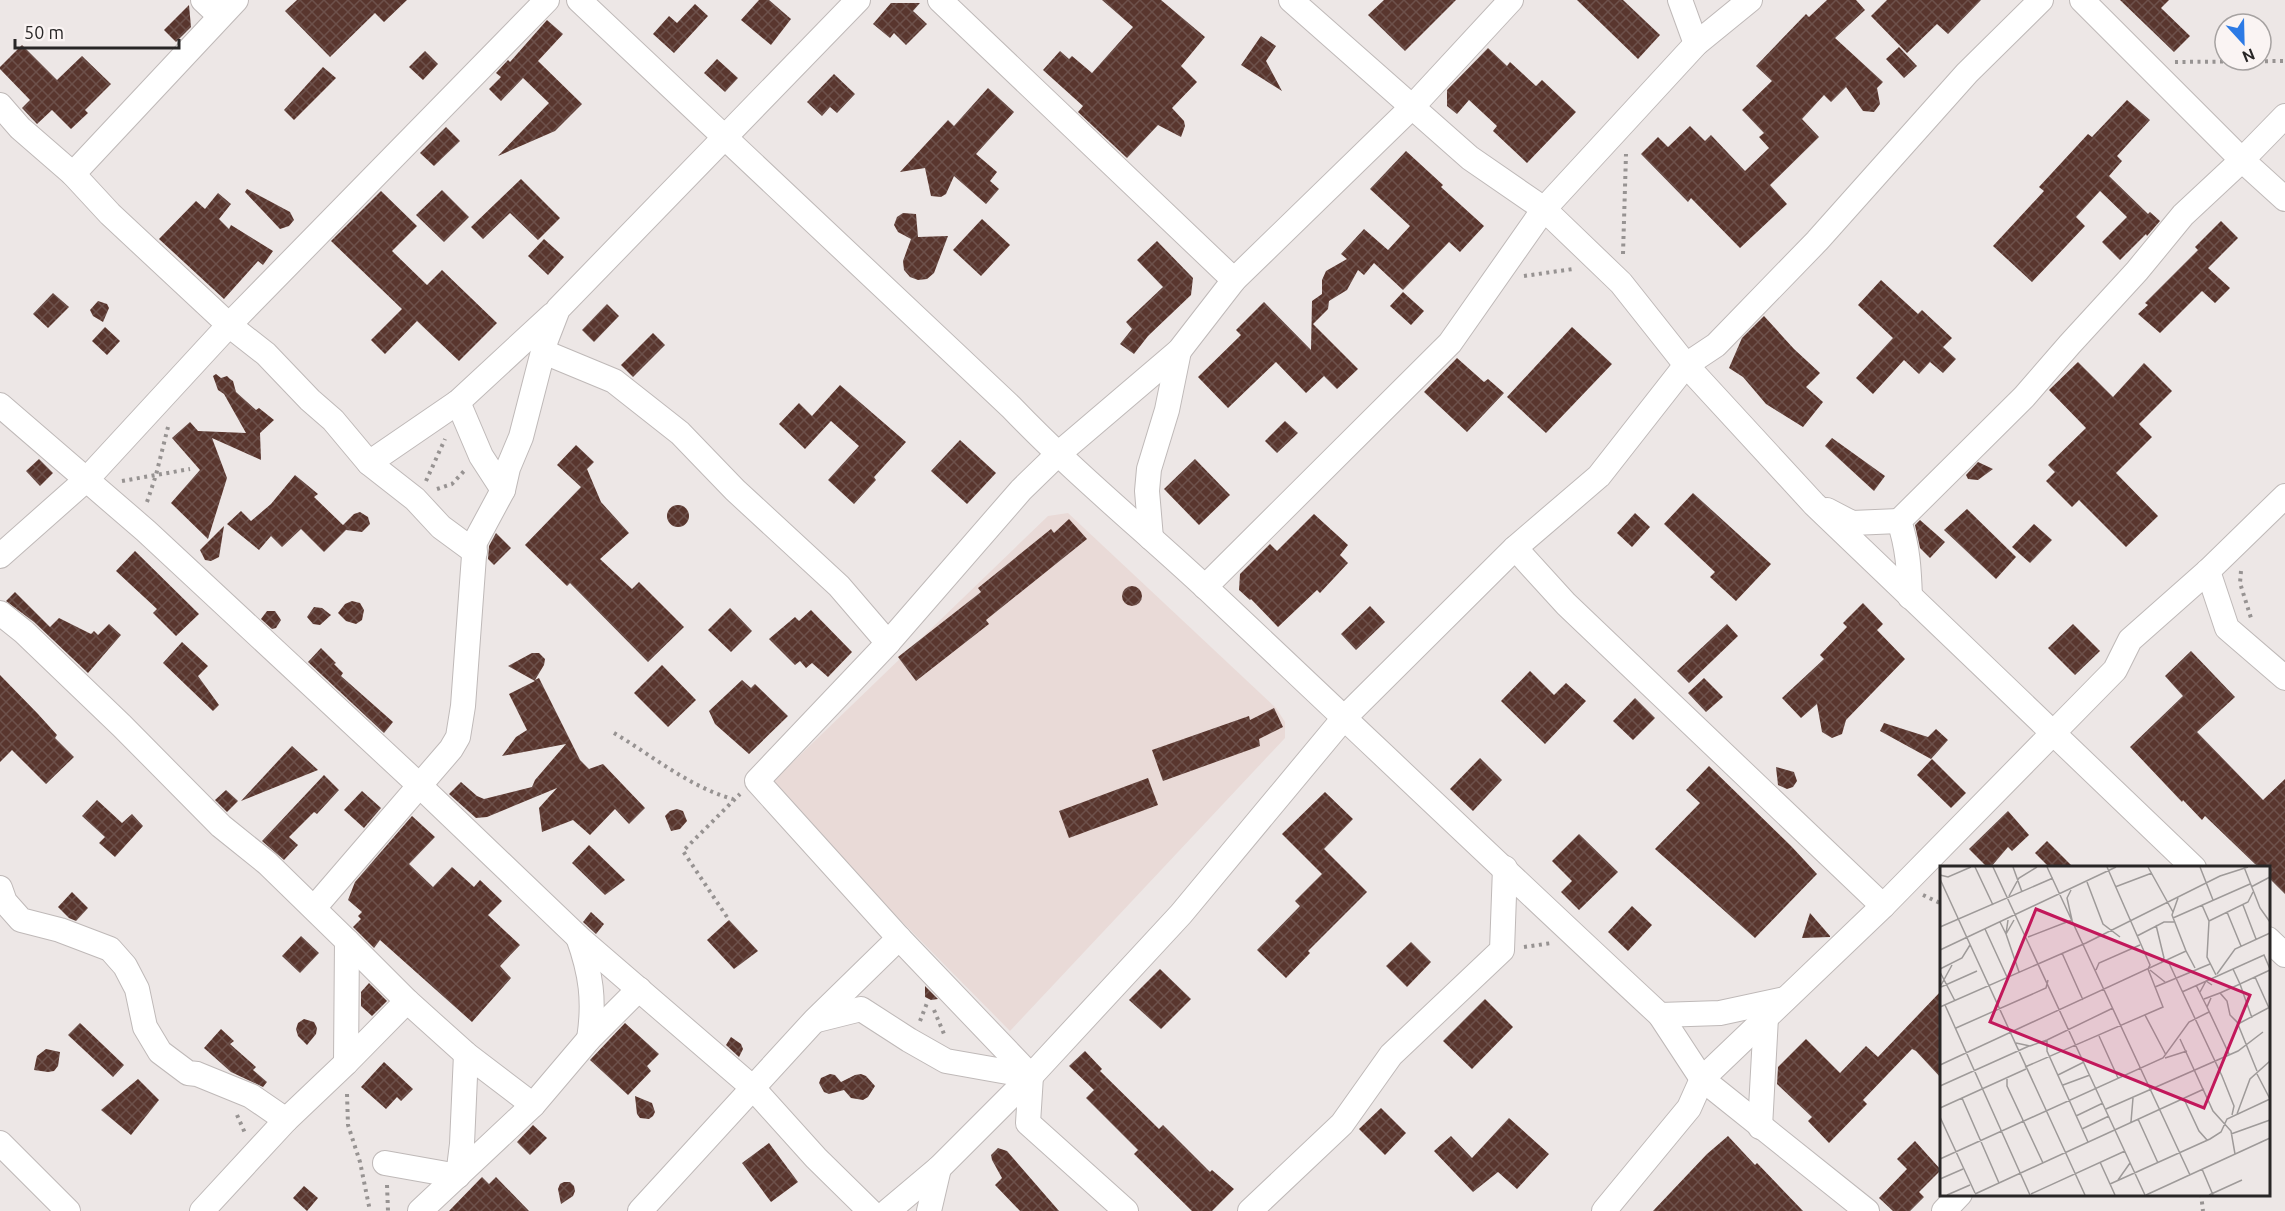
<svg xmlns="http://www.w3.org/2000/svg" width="2285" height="1211" viewBox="0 0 2285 1211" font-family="Ubuntu,sans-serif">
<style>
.built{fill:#e9dad7}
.building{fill:url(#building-cross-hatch)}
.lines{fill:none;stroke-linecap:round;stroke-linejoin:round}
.minor-casing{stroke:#bfb9b8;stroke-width:26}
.path{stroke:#979392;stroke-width:4;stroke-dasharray:3 4.5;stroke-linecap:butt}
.minor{stroke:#fff;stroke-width:24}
.inset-road{fill:none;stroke:#9e9a99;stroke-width:1.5}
.view{fill:#c2185b;fill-opacity:0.15;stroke:#c2185b;stroke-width:3}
.inset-edge{fill:none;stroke:#282626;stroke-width:3}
</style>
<defs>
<pattern id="building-cross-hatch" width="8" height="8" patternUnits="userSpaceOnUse" patternTransform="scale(1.5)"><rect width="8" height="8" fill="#59362e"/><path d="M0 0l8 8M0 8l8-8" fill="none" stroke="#6d514b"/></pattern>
</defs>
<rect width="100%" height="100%" fill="#ede7e6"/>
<path class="built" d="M1068,513l208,195 9,14v16l-275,293 -242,-245 280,-270z"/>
<g class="building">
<path d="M297,0h110l-23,22 -9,-9 -45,44 -45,-46z"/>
<path d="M759,0h10l22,19 -20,26 -30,-25z"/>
<path d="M1102,0h59l44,37 -24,29 16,16 -25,26 12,13 1,5 -4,11 -23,-12 -31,33 -49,-46 5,-6 -40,-36 17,-19 9,8 3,-3 20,17 41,-46z"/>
<path d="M1384,0h72l-51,51 -37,-36z"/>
<path d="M1577,0h46l37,35 -22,24z"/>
<path d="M1827,0h29l9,10 -30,28 48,44 -6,6 3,16 -6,8 -11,-1 -17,-24 -15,15 -7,-7 -22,24 17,18 -49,48 17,19 -47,44 -49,-50 -3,4 -47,-48 17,-17 10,10 22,-21 15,15 6,-6 34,36 24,-23 -10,-11 5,-4 -22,-23 30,-29 -16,-15 50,-52 3,3z"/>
<path d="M1887,0h94l-33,34 -11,-10 -30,29 -36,-37z"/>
<path d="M2120,0h49l-8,8 29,28 -16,16z"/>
<path d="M891,3h29l-7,8 14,13 -21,21 -12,-12 -4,5 -17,-14z"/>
<path d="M695,4l13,12 -34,37 -21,-19 16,-18 8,7z"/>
<path d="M189,5l2,22 -15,15 -12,-12z"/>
<path d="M547,20l16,14 -25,27 44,43 -27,27 -57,25 51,-53 -26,-25 -22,23 -12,-12 12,-12 -5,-4 12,-13 2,2z"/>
<path d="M1261,36l15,10 -10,15 16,30 -41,-26z"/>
<path d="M22,45l35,35 25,-24 29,28 -26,26 3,3 -17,16 -19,-19 -15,14 -15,-16 8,-8 -30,-31v-2z"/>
<path d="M1899,47l18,19 -13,12 -18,-19z"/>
<path d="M1488,48l19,18 3,-4 26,24 6,-6 34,32 -49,51 -34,-32 4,-5 -28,-26 -12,14 -10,-8v-16z"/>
<path d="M425,51l13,13 -15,16 -14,-13z"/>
<path d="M717,59l21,19 -13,14 -21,-19z"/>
<path d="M323,67l13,11 -42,42 -10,-10z"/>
<path d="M834,74l21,20 -18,19 -7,-6 -8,9 -15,-14z"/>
<path d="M988,88l26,24 -38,42 21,18 -7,9 9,8 -13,15 -32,-28 -8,18 -5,3 -10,-1 -6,-28 -25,4 48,-52 6,6z"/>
<path d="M2127,100l23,20 -33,36 5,5 -13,15 39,38 2,-2 10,9 -13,15 -1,-2 -26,26 -18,-18 25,-25 -27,-26 -24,26 9,9 -53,56 -39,-36 51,-55 -5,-4 49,-53 4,3z"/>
<path d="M446,127l14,14 -26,25 -14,-13z"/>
<path d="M1406,151l37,34 -2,2 43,39 -24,26 -11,-10 -46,48 -29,-27 -10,12 -6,-5 -11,20 -18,11 -1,8 -15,15 45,45 -21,20 -13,-13 -18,17 -30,-31 -48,46 -30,-31 43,-42 -5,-5 28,-28 47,48 1,-49 10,-7v-14l4,-9 21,-12 -6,-5 23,-25 24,21 22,-24 -40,-37z"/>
<path d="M521,179l39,39 -22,22 -28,-27 -27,26 -12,-12z"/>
<path d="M247,189l43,23 4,8 -5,6 -9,3 -35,-37z"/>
<path d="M442,190l27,27 -25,25 -28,-27z"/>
<path d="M381,191l36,35 -25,25 35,34 15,-15 55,53 -38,38 -42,-40 -32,33 -14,-14 31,-31 -71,-68z"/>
<path d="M218,193l13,11 -12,15 10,10 2,-4 42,26 -10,14 -5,-4 -34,38 -65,-60 37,-38 9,8z"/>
<path d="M903,213l13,1 2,23 30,-1 -14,37 -7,6 -9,1 -8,-3 -6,-7 -1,-9 8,-22 -13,-7 -4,-7 3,-8z"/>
<path d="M982,219l28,26 -29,31 -28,-26z"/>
<path d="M2221,221l17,17 -30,30 22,20 -15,15 -13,-12 -42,42 -22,-19 10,-9 -3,-2 53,-53 -3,-3z"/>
<path d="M544,239l20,18 -16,18 -20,-19z"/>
<path d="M1157,241l36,37 -2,17 -43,41 -14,18 -14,-10 12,-15 -6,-7 37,-35 -26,-27z"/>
<path d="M1881,280l37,34 4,-4 30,28 -9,9 13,12 -13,14 -13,-11 -11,12 -15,-14 -31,34 -17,-16 37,-40 -35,-33z"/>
<path d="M1403,292l21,19 -13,14 -21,-19z"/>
<path d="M53,293l16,14 -21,21 -15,-14z"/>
<path d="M98,301l9,3 2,4 -6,14 -10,-6 -3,-6z"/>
<path d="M607,304l12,12 -25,26 -12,-12z"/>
<path d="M1764,316l30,33 26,24 -14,14 17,15 -20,25 -37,-23 -23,-27 -14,-9 13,-30z"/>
<path d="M105,327l15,14 -13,14 -15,-14z"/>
<path d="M1572,327l40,37 -66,69 -39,-36z"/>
<path d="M653,333l12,12 -32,32 -12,-12z"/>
<path d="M1457,358l27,24 4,-3 16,14 -37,39 -43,-40z"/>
<path d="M2078,362l35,35 31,-34 28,28 -33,33 13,13 -36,36 42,43 -32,31 -47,-47 -7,7 -26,-26 9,-9 -7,-7 38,-37 -37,-38z"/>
<path d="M216,374l5,4 6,-2 3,3 3,2 3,11 20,18 3,-2 15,12 -14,13 1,27 -49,-22 15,40 -19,61 -37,-36 29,-33 -28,-32 18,-16 8,9 48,2 -22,-39 -6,-4 -5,-14z"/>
<path d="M840,385l66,57 -32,35 2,3 -22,24 -26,-24 31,-34 -28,-25 -26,28 -26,-25 20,-21 13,13z"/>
<path d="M1285,421l13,12 -21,20 -12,-12z"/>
<path d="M1832,438l53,38 -11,15 -49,-45z"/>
<path d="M960,440l36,33 -29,31 -36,-33z"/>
<path d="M576,445l18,17 -7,7 14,33 28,31 -29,26 32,30 7,-7 45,45 -36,35 -78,-79 -3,3 -42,-41 56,-58 -24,-22z"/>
<path d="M39,459l14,14 -13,13 -14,-15z"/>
<path d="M1195,459l35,36 -31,30 -35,-36z"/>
<path d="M1978,462l15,7 -15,11 -10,-1 -2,-4z"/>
<path d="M295,475l23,19 -4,3 29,28 11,-11 6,-2 8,5 2,7 -8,8 -16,-2 -22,22 -23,-23 -19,18 -11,-11 -12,14 -32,-26 14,-13 10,10 20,-17z"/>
<path d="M1693,493l78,71 -35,37 -26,-24 5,-5 -51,-48z"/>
<circle cx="678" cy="516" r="11"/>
<path d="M1967,509l49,48 -20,22 -52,-49z"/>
<path d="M1635,513l15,14 -18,20 -15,-14z"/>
<path d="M1314,514l34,31 -8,10 8,8 -28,30 -3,-3 -39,37 -27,-28 -1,1 -11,-10 1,-16 30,-30 7,7z"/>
<path d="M1069,519l18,20 -101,81 3,4 -73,57 -18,-24 83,-65 -3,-4 73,-59 3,4z"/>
<path d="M1920,520l25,22 -15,16 -10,-10 -5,-23z"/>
<path d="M2034,524l18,16 -22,23 -18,-16z"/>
<path d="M224,526l-5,31 -8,4 -6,-1 -5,-10z"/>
<path d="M496,533l15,15 -17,17 -6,-6 1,-13z"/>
<path d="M135,551l64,63 -23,22 -23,-23 4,-4 -41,-38z"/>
<circle cx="1132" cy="596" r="10"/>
<path d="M15,592l35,35 9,-9 32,16 3,-3 4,4 11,-11 12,11 -33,38 -54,-51 -28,-21z"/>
<path d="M352,601l8,2 4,7 -2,10 -6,4 -10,-3 -8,-8 7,-9z"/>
<path d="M1863,603l20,21 -6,6 28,29 -59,61 -4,14 -10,4 -10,-6 -5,-28 -16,14 -19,-20 42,-39 -4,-4 27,-28 -4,-4z"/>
<path d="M1370,606l15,16 -29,28 -15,-16z"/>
<path d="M314,607l8,1 9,7 -11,10 -7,-1 -6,-7z"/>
<path d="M730,608l22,23 -21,21 -23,-22z"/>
<path d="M811,610l41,42 -24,25 -16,-14 -6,5 -6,-7 -5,4 -26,-26 26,-22 4,4z"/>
<path d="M267,611h8l6,9 -5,8 -4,1 -11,-10z"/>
<path d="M1727,624l11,12 -49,47 -12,-12z"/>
<path d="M2073,624l27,27 -25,24 -27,-27z"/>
<path d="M182,642l26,24 -10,10 21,29 -6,6 -50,-48z"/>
<path d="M321,648l15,15 -2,1 9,9 -2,3 52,46 -9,11 -76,-71z"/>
<path d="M2191,651l44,46 -38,35 66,68 22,-21v115l-17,-17v-10h-9l-4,-3 -50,-48 -3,4 -19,-20 -1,2 -52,-55 53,-51 -18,-20z"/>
<path d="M532,653h7l6,6 -1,6 -9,15 4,-2 41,82 9,9 14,-5 42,44 -16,16 -14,-15 -25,26 -17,-15 -31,12 -3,-24 18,-20 -70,29 -11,1 -27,-24 12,-12 16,14 7,3 48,-12 3,-7 31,-36 -64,12 14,-19 11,-7 -18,-36 26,-13 -27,-15z"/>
<path d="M662,665l34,35 -28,27 -34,-34z"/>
<path d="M1530,671l24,24 12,-12 20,18 -41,43 -44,-43z"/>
<path d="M0,675l38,39 19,21 -2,3 19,19 -28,27 -34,-34 -12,12z"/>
<path d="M1704,678l19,19 -17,15 -18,-19z"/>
<path d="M742,680l9,8 4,-4 33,32 -39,38 -34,-30 -6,-13z"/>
<path d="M1635,698l20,20 -22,22 -20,-19z"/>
<path d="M1274,708l9,19 -24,12 1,7 -97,35 -11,-31 97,-34 1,4z"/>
<path d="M1884,723l44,14 8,-8 12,11 -17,19 -51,-28z"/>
<path d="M292,746l26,24 -77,31z"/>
<path d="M1480,758l22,22 -29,31 -23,-22z"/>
<path d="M1932,759l34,34 -15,15 -34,-33z"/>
<path d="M1709,766l83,81 25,27 -62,64 -100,-89 45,-46 -14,-13z"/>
<path d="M1776,767l18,5 3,9 -4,6 -6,2 -9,-4z"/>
<path d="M324,775l15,15 -22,24 -3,-2 -25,25 9,8 -14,15 -22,-19z"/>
<path d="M1148,778l10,27 -89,33 -10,-27z"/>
<path d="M226,790l12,11 -11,11 -12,-12z"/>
<path d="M362,791l19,17 -17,20 -20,-18z"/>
<path d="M1325,792l28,27 -29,30 43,43 -59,59 2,2 -24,25 -29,-28 43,-44 -5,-5 27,-27 -40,-40z"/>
<path d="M97,800l25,23 10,-9 11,12 -28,31 -16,-14 6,-6 -23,-21z"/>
<path d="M677,809l6,2 4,10 -7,8 -9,2 -6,-15 5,-5z"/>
<path d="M2008,811l21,24 -17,16 -4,-4 -17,20h-4l-18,-18z"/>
<path d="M412,816l23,21 -26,27 24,23 19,-20 22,20 6,-7 22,21 -14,14 32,30 -20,21 11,12 -39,44 -92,-82 -6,8 -21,-21 8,-8 -3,-3 4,-4 -14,-12 7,-18z"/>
<path d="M1579,834l39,38 -39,38 -18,-18 11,-11 -20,-20z"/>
<path d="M2047,841l26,26h-24l-14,-14z"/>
<path d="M589,845l36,35 -20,15 -33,-32z"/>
<path d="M72,892l16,16 -12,13 -7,-3 -11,-11z"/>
<path d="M1632,906l20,19 -24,26 -20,-19z"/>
<path d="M591,912l13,12 -8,10 -13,-12z"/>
<path d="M1810,913l20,23v1l-28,1z"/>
<path d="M729,920l29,31 -24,18 -27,-29z"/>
<path d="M301,936l18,17 -19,20 -18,-17z"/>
<path d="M1411,942l20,20 -24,25 -21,-21z"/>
<path d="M1160,969l31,30 -30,30 -32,-29z"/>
<path d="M369,983l18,18 -15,15 -11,-10v-14z"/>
<path d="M925,986l13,13 -7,1 -6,-3z"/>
<path d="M1941,991v87l-25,-27 -4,-2 -49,51 4,4 -38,39 -21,-22 4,-4 -35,-33 1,-17 28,-28 34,34 26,-27 12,11z"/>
<path d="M1485,999l28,28 -41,42 -29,-28z"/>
<path d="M304,1019l10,3 3,6 -1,6 -9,11 -9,-9 -2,-7 2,-6z"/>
<path d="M80,1023l44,42 -11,12 -45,-42z"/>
<path d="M625,1023l34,31 -12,12 4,5 -23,24 -38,-35z"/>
<path d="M221,1029l13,12 -4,3 26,23 -3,3 14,12 -4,5 -32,-15 -27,-24z"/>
<path d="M731,1037l10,7 2,5 -4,8 -13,-12z"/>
<path d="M46,1049l14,3 -2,14 -4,5 -6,1 -14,-2 3,-14z"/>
<path d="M1085,1051l17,18 -2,2 59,58 4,-4 47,47 2,-2 22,19 -22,22h-20l-58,-57 4,-4 -52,-52 8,-8 -25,-24z"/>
<path d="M384,1062l29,27 -12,12 -4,-4 -11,12 -25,-22z"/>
<path d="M830,1074l5,1 6,7 14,-7 6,-1 5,2 9,10 -7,11 -5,3 -12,-2 -7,-8 -15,4 -5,-2 -5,-9 2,-5z"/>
<path d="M138,1079l21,21 -28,35 -30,-25z"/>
<path d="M635,1096l17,7 3,9 -2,4 -4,3 -9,-1 -3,-4z"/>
<path d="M1381,1108l25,25 -21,22 -26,-26z"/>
<path d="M1509,1118l40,36 -32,35 -19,-17 -25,20 -39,-41 17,-15 21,22z"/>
<path d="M533,1125l14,13 -17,17 -13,-13z"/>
<path d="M1728,1136l27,29 2,-2 46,48h-150l54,-57z"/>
<path d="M1915,1141l26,29 -22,22 5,5 -14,14h-17l-14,-13 28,-29 -10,-10z"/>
<path d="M769,1143l29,39 -27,20 -29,-39z"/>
<path d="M998,1148l9,3 52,60h-39l-25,-26 7,-7 -10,-18 -1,-5z"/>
<path d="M482,1177l7,7 7,-7 33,34h-80z"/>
<path d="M564,1182h6l4,4 1,5 -2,5 -12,8 -3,-15 2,-5z"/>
<path d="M304,1186l14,12 -11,13 -14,-13z"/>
</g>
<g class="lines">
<defs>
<g id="minor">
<path d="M203,0l17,16"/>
<path d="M579,0l432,407c65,68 138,127 206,191 148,139 294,279 443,417l42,64 165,132"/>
<path d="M940,0l294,280"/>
<path d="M1291,0l179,158 74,51 77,74 65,82 128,139 380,364"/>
<path d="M1680,0l16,44"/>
<path d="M2082,0l160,160 43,39"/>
<path d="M0,105l20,23 53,46 37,40 119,111 37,29 44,46 23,20 36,43 46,36 26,28 34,25"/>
<path d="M73,174l163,-174"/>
<path d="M544,352l70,29 66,52 55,57 104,96 49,57"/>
<path d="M458,402l23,54 22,34"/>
<path d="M0,405l146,126 273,254 159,152 174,150 64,71 54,53"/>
<path d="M369,463l89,-61 94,-87"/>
<path d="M1827,510l25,13 47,-2"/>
<path d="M1151,538l-4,-47 2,-22 18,-59 12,-59"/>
<path d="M1515,548l51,56 317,302"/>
<path d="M0,556l87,-77 142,-154 318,-325"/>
<path d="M2208,571l19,57 58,50"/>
<path d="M1205,587l245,-244 94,-134 152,-165 54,-44"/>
<path d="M1910,597c-1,-27 -2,-50 -11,-76l125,-124 46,-53 67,-73 46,-56 59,-55 43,-44"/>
<path d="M0,613l24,19 98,94 99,100 46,37 80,78 -1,122"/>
<path d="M0,888l5,14 16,18 39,10 50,19 15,17 12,23 8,38 15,25 28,21 9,1 54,22 35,24 60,-57 61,-62"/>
<path d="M314,908l137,-159 7,-12 5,-31 12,-164 28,-52 5,-22 13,-31 25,-97 12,-31 300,-309"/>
<path d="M578,937c13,36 17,64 11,102"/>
<path d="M2268,939l17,16"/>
<path d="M347,941l60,60 59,53 67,51"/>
<path d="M1660,1015l60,-2 65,-14"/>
<path d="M817,1020l44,-11 48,31 37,21 85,15"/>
<path d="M1760,1127l6,-110"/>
<path d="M0,1143l68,68"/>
<path d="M385,1163l73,13 4,-32 4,-90"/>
<path d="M202,1211l84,-91"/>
<path d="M420,1211l113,-106 56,-66 50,-50"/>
<path d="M640,1211l175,-191 84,-82"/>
<path d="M888,1211l51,-43 92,-92 150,-162 163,-196 171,-170 84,-72 87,-111 30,-20 101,-104 150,-168 74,-73"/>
<path d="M929,1211l10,-43"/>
<path d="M1126,1211l-98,-88 3,-47 -132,-138 -142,-157 131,-138 133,-153 36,-35 122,-104 55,-71 179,-174 98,-106"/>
<path d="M1250,1211l92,-87 49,-69 111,-105 3,-82"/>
<path d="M1604,1211l85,-103 13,-29 181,-173 232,-236 15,-30 78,-69 77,-75"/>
<path d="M1944,1211l16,-17"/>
</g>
</defs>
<use href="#minor" class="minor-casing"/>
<g class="path">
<path d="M2175,62l110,-1"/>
<path d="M1623,254l3,-100"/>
<path d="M1524,276l49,-7"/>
<path d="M122,481l68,-12"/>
<path d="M426,481l19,-42"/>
<path d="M437,489l15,-5 13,-14"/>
<path d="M147,502l9,-27 13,-52"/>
<path d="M2241,571l-1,12 11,35"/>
<path d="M614,733c39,23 75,54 119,66"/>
<path d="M1923,895l19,9"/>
<path d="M727,917l-44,-66 57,-57"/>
<path d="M1524,947l28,-4"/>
<path d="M934,1010l10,24"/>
<path d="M920,1021l7,-18 2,2"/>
<path d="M347,1094l1,31 12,37 10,49"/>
<path d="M237,1115l8,18"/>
<path d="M387,1185l1,26"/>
<path d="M2201,1194l2,17"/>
</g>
<use href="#minor" class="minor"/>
</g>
<g transform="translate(1940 866)">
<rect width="330" height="330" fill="#ede7e6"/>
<path class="inset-road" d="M35,1l18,38M53,1l152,328M73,1l9,25M107,1l143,308M208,1l25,45M260,1l13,33M304,1l16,41 10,14M0,9l8,2 23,-10M0,13l145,316M147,16l16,42 17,13M175,21l37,-14M311,21l19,-10M69,30l10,-18 18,-11M238,32l-6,17 14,36M262,39l7,16 -2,36 9,18M303,39l13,34M287,46l14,34M233,52l77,-34M68,54l-2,14 13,38M269,55l39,-19 5,-10M60,56l6,12 8,-14M216,59l8,33 -3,5M0,61l113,-49M45,63l22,48M197,70l27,-14h10M88,71l44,-17 -5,-22 4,-8M0,84l176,-83M122,87l21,47M228,95l54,115 12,30 -2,9M0,103l22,-11 8,-13M293,103l7,15 30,-14M156,104l3,-7 41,-18M210,104l15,12M0,106l15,29M277,108l18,-25 35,-16M315,111l14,31M256,119l11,22M0,121l12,-22M1,121l36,-16M215,121l55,-23M242,126l82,-37 6,14M260,126l6,-11 6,4M280,127l20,-9 12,34M271,132l-4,9 22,47M264,133l16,-6 7,8 3,14 7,7 20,49M5,139l85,190M0,141l146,-64 134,-67 28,-9M205,149l21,40M298,158l32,-17M16,162l90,-40 2,-8M159,170l19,42M240,173l33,72 18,20 4,23M107,174v11l41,91M76,177l14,3 17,-6 66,-32M225,192l22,-7M0,199l246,-114 9,17M85,201l138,-60 -15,-38 2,-4 -43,-98M317,208l13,25M118,209l26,-13M67,211v9l36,77M123,219l27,-10M0,220l89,-40M22,232l37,85M244,233l15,32 8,9M0,242l86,-39M166,243l132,-58 25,-19M297,248l13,-35 20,-18M136,250l27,-13M0,251l35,76M198,253l20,44M191,256l2,-24M142,263l27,-13M291,268l39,-14M0,293l223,-101 26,-36 20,-10M160,296l15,33M262,303l11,26M0,313l23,-10M178,314l12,-17M170,318l100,-45 11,-7 6,-13 43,-20M35,328l229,-105M91,328l94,-43M7,329l23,-10M206,329l124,-57M269,329l33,-15"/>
<path class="view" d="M96,43l214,86 -46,113 -214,-86z"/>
<rect width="330" height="330" class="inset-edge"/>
</g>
<g transform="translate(2243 42) rotate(158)"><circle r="28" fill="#faf4f3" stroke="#a6a2a1" stroke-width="1.5"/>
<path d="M0-4.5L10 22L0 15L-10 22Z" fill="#2c7ae5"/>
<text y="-9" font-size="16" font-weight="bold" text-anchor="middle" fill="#282626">N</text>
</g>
<path d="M15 39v9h164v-9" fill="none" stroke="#282626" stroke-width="3"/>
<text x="24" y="39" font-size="18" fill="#282626" stroke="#faf4f3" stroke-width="4.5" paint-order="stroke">50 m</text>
</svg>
